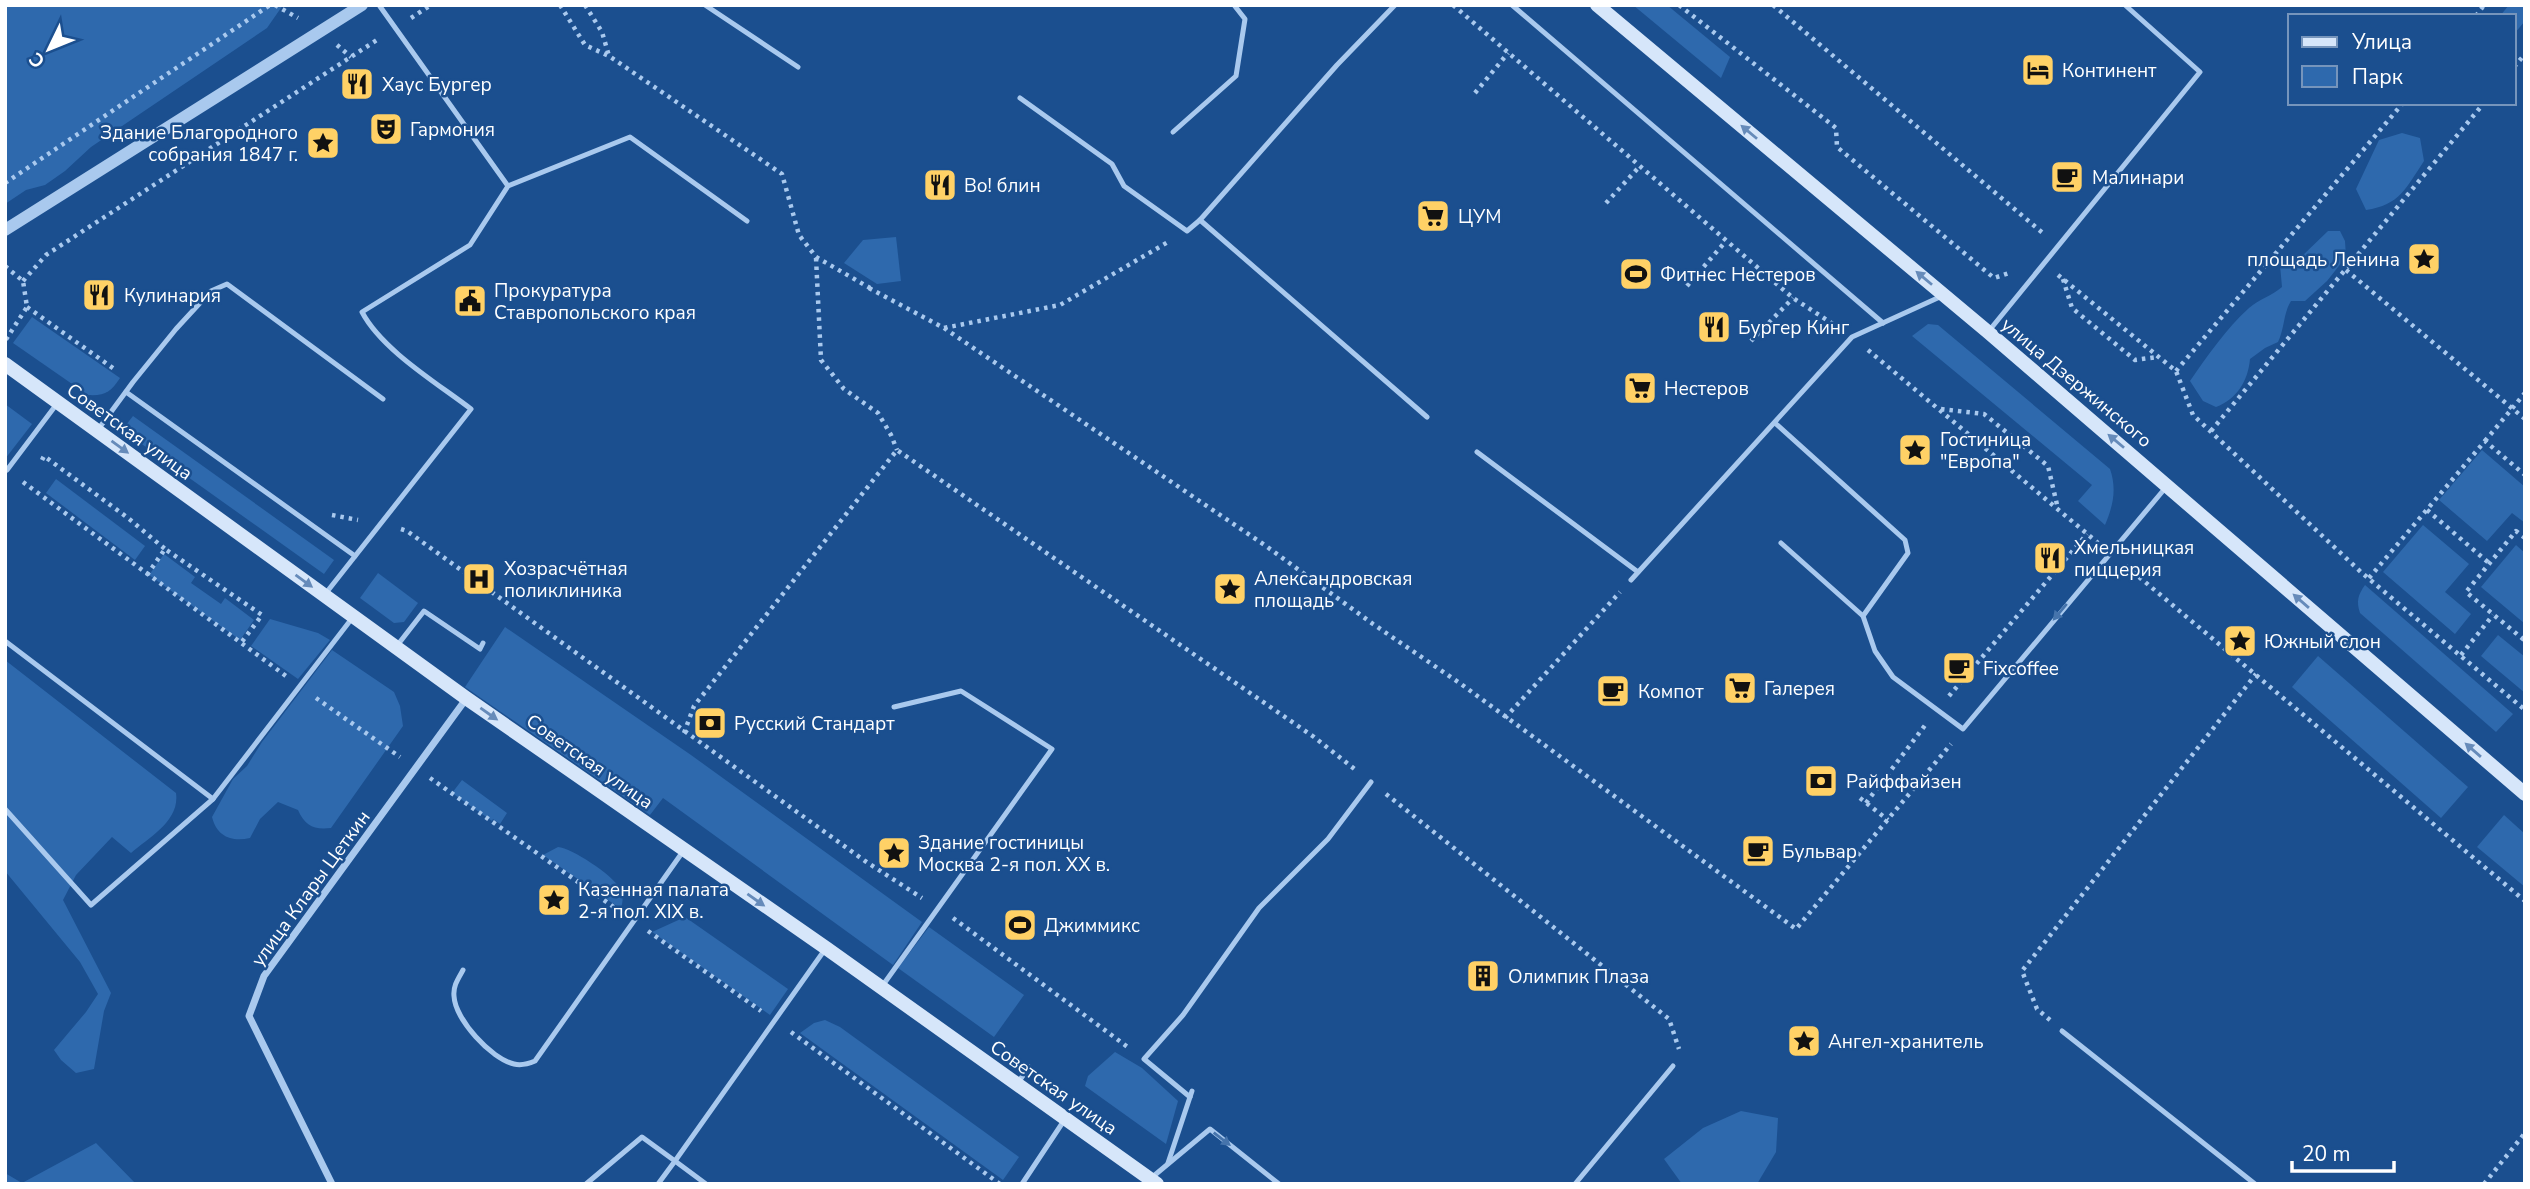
<svg xmlns="http://www.w3.org/2000/svg" width="2530" height="1189" viewBox="0 0 2530 1189" font-family="'Nunito Sans',sans-serif">
<style>
.green{fill:#2e69ad}
.lines{fill:none;stroke-linecap:round;stroke-linejoin:round}
.path{stroke:#a9c9ee;stroke-width:4.5;stroke-dasharray:3.5 5;stroke-linecap:butt}
.service{stroke:#a9c9ee;stroke-width:5}
.minor{stroke:#a9c9ee;stroke-width:7}
.tertiary{stroke:#a9c9ee;stroke-width:12}
.secondary{stroke:#d6e6fa;stroke-width:14}
.oneway{fill:#668bba}
.oneway2{fill:#4674ac}
.labels{text-anchor:middle;stroke-width:5;stroke-linejoin:round;paint-order:stroke}
.poi-label{font-size:19px;fill:#fff;stroke:#1b4f8f;text-anchor:start}
.street-label{font-size:19px;fill:#fff;stroke:#1b4f8f}
</style>
<rect width="100%" height="100%" fill="#1b4f8f"/>
<g class="green">
<path d="M5,5h278l-16,23 -176,119 -26,24 -20,14 -19,5 -21,14z"/>
<path d="M1633,5h34l63,52 -9,21z"/>
<path d="M2509,5h16v16l-11,13v-18h-14z"/>
<path d="M2402,133l18,5 4,23c-18,27 -24,44 -58,49l-10,-21 23,-49z"/>
<path d="M2328,231h12l5,10 1,16 -19,24 -22,20h-14c-8,13 -6,26 -13,41l-13,6 -15,11c-2,22 -13,40 -34,48l-13,-6 -13,-20c18,-26 36,-52 59,-73 10,-9 23,-12 33,-21l-2,-22 5,-5 15,-2z"/>
<path d="M896,237l5,44 -24,3 -33,-21 19,-23z"/>
<path d="M32,317l88,61c-9,14 -15,18 -32,17l-75,-52z"/>
<path d="M1928,324l10,1 172,144c7,20 3,37 -5,56l-27,-24 14,-16 -180,-149z"/>
<path d="M5,404l27,20 -27,35z"/>
<path d="M133,416l201,144 -10,14 -202,-144z"/>
<path d="M2482,450l43,37v36l-13,-10 -25,28 -48,-41z"/>
<path d="M56,479l89,67 -10,14 -89,-67z"/>
<path d="M2423,525l46,39 -24,28 26,22 -16,20 -72,-62z"/>
<path d="M2516,545l9,8 -1,70 -43,-36z"/>
<path d="M164,554l31,23 -4,6 30,21 4,-6 29,22 -14,20 -91,-65z"/>
<path d="M378,573l40,30 -14,19 -10,1 -34,-25z"/>
<path d="M2365,585l148,129 -17,18 -136,-119c-4,-12 -2,-18 5,-28z"/>
<path d="M270,619l48,14 12,7 -32,39 -47,-33z"/>
<path d="M505,627l186,128 231,167 -29,43 -230,-167 -13,17 -185,-128z"/>
<path d="M2498,635l27,22v36l-44,-37z"/>
<path d="M332,650l62,42 6,14 3,20 -72,102c-17,2 -26,-2 -33,-18l-20,-8 -18,17 -10,19c-18,4 -33,-1 -38,-21l21,-38 14,-13 15,-24z"/>
<path d="M2318,656l150,131 -27,31 -149,-131z"/>
<path d="M5,660l171,133c4,28 -27,44 -45,60l-19,-16 -36,38 -13,25 48,93 -7,18 -10,58 -18,4 -15,-13 -7,-10 32,-38 12,-18 -18,-32 -75,-91z"/>
<path d="M462,780l45,33 -7,11 -7,-5 -1,2 -40,-28z"/>
<path d="M2504,815l21,19v53l-48,-40z"/>
<path d="M558,847c14,1 54,28 61,40 5,7 4,14 2,22l-78,-54z"/>
<path d="M685,917l103,72 -18,26 -118,-83z"/>
<path d="M929,927l95,68 -30,42 -96,-69z"/>
<path d="M825,1020l15,7 179,130 -16,23 -203,-147 14,-10z"/>
<path d="M1115,1052l27,16 36,33 -12,43 -81,-58 3,-10z"/>
<path d="M1741,1111l37,7 -2,34 -19,32h-75l-18,-25 39,-31z"/>
<path d="M96,1143l40,41h-131v-11l17,10z"/>
</g>
<g class="lines">
<g class="path">
<path d="M275,5l23,13"/>
<path d="M560,5l25,40 24,11 173,118 17,61 17,22 54,31"/>
<path d="M585,5l17,27 7,24"/>
<path d="M1453,5l340,293 43,28"/>
<path d="M1679,5l157,123 1,19 157,131 15,-5"/>
<path d="M1773,5l271,229"/>
<path d="M2476,16l8,-11"/>
<path d="M411,18l20,-13"/>
<path d="M337,45l14,12"/>
<path d="M2514,67l11,-13"/>
<path d="M1475,93l33,-40"/>
<path d="M5,183l265,-178"/>
<path d="M1606,203l34,-37"/>
<path d="M816,258l5,102 23,29 34,24 13,22 6,15"/>
<path d="M5,266l18,15 4,26 -22,34"/>
<path d="M2346,270l179,149"/>
<path d="M2058,275l118,96 17,44 169,158 163,137"/>
<path d="M2063,279l9,29 63,52 22,-3"/>
<path d="M23,281l23,-26 334,-217"/>
<path d="M1687,286l39,-45"/>
<path d="M869,288l75,40 322,218 107,78 88,60 335,245 155,-185"/>
<path d="M27,307l90,64"/>
<path d="M944,328l116,-23 108,-63"/>
<path d="M1751,341l42,-43"/>
<path d="M1868,350l230,193"/>
<path d="M2176,371l227,-268"/>
<path d="M1941,409l43,5 64,52 10,43"/>
<path d="M2211,431l273,-328"/>
<path d="M2485,441l40,-48"/>
<path d="M42,460l2,-4 84,62 37,31"/>
<path d="M23,482l263,194"/>
<path d="M2427,510l62,53"/>
<path d="M332,515l26,5"/>
<path d="M401,529l6,2 458,330 57,37"/>
<path d="M2525,538l-9,-7 -50,61 57,47 2,-3"/>
<path d="M2126,566l399,335"/>
<path d="M147,575l18,-26 97,66 -21,28"/>
<path d="M2369,578l116,-137 40,34"/>
<path d="M2461,655l32,-40"/>
<path d="M1949,696l138,-162"/>
<path d="M316,698l84,59"/>
<path d="M1505,718l115,-126"/>
<path d="M684,733l10,-27 203,-256 417,287 43,34"/>
<path d="M430,778l188,132"/>
<path d="M1386,794l283,225 10,30"/>
<path d="M1860,798l28,22"/>
<path d="M1866,803l60,-79"/>
<path d="M953,918l176,130"/>
<path d="M648,931l113,80"/>
<path d="M2050,1020l-13,-11 -15,-38 234,-297"/>
<path d="M791,1032l209,152"/>
<path d="M2484,1184l41,-51"/>
</g>
<g class="service">
<path d="M379,5l129,181 122,-49 117,84"/>
<path d="M705,5l93,62"/>
<path d="M1512,5l371,318"/>
<path d="M1020,98l92,66 12,22 63,45 13,-11 137,-155 58,-60"/>
<path d="M1173,132l63,-56 9,-57 -11,-14"/>
<path d="M1200,220l227,197"/>
<path d="M1988,332l212,-260 -75,-67"/>
<path d="M126,392l229,164"/>
<path d="M1775,423l130,117 3,13 -45,63 12,35 18,26 70,52 204,-243"/>
<path d="M97,431l36,-49 43,-53 35,-38 16,-7 156,115"/>
<path d="M1477,452l161,120"/>
<path d="M7,470l49,-65"/>
<path d="M1781,543l82,73"/>
<path d="M1631,580l221,-243 90,-41"/>
<path d="M326,593l145,-184c-34,-26 -89,-59 -109,-97l108,-67 38,-59"/>
<path d="M5,641l208,158"/>
<path d="M396,647l28,-36 56,38 3,-6"/>
<path d="M5,809l86,96 122,-106 140,-182"/>
<path d="M463,970c-5,9 -10,16 -9,26 1,23 37,63 60,68 8,2 14,0 21,-3l149,-211"/>
<path d="M883,985l169,-236 -91,-58 -67,16"/>
<path d="M2062,1031l193,153"/>
<path d="M1017,1084l12,-17"/>
<path d="M1190,1097l-46,-38 39,-44 76,-107 69,-69 43,-57"/>
<path d="M1168,1163l24,-72"/>
<path d="M1150,1179l60,-50 69,55"/>
<path d="M586,1184l56,-47 33,24 -17,23"/>
<path d="M706,1184l-31,-23 151,-213"/>
<path d="M1022,1184l43,-65"/>
<path d="M1575,1184l98,-118"/>
</g>
<path class="minor" d="M332,1184l-83,-168 15,-40 202,-277"/>
<path class="tertiary" d="M5,230l357,-225"/>
<g class="secondary">
<path d="M1597,5l391,327 537,462"/>
<path d="M5,364l461,334 360,250 331,236"/>
</g>
</g>
<defs><path id="oneway-solid" d="M-6-.8H1V-3.2L6.5 0L1 3.2V.8H-6Z" transform="scale(1.75)"/></defs>
<g class="oneway">
<use href="#oneway-solid" transform="translate(1749 132) rotate(-140)"/>
<use href="#oneway-solid" transform="translate(1924 278) rotate(-140)"/>
<use href="#oneway-solid" transform="translate(2116 441) rotate(-140)"/>
<use href="#oneway-solid" transform="translate(120 447) rotate(36)"/>
<use href="#oneway-solid" transform="translate(304 581) rotate(36)"/>
<use href="#oneway-solid" transform="translate(2301 601) rotate(-139)"/>
<use href="#oneway-solid" transform="translate(489 714) rotate(35)"/>
<use href="#oneway-solid" transform="translate(2473 750) rotate(-139)"/>
<use href="#oneway-solid" transform="translate(756 900) rotate(35)"/>
</g>
<g class="oneway2">
<use href="#oneway-solid" transform="translate(2060 612) rotate(130)"/>
<use href="#oneway-solid" transform="translate(1222 1139) rotate(38)"/>
</g>
<defs>
<symbol id="hotel-square" viewBox="-11 -11 22 22"><rect x="-9" y="-9" width="18" height="18" rx="4" fill="#ffd166" stroke="#1b4f8f"/><path d="M-6-4.5h1.5V1H6V5H4.5V3h-9V5H-6ZM-4 0a1.8 1.8 0 1 1 3.6 0ZM.5 0V-2.5h3Q6-2.5 6 0Z" fill="#111"/></symbol>
<symbol id="restaurant-square" viewBox="-11 -11 22 22"><rect x="-9" y="-9" width="18" height="18" rx="4" fill="#ffd166" stroke="#1b4f8f"/><path d="M-5-6h1v4h1v-4h1v4h1v-4h1v5L-1.5 .5V6h-2V.5L-5-1ZM5-6V6H3V1.5H1.5Q1.5-4 5-6Z" fill="#111"/></symbol>
<symbol id="theatre-square" viewBox="-11 -11 22 22"><rect x="-9" y="-9" width="18" height="18" rx="4" fill="#ffd166" stroke="#1b4f8f"/><path d="M-5-5.5Q0-4 5-5.5V0Q5 5 0 6Q-5 5-5 0ZM-3.3-2.5H-1v1.5H-3.3ZM1-2.5H3.3v1.5H1ZM-2.8 1Q0 5.5 2.8 1Z" fill="#111"/></symbol>
<symbol id="sight-square" viewBox="-11 -11 22 22"><rect x="-9" y="-9" width="18" height="18" rx="4" fill="#ffd166" stroke="#1b4f8f"/><path d="M0-6L1.8-2.2L6-1.7L2.9 1.2L3.7 5.4L0 3.3L-3.7 5.4L-2.9 1.2L-6-1.7L-1.8-2.2Z" fill="#111"/></symbol>
<symbol id="cafe-square" viewBox="-11 -11 22 22"><rect x="-9" y="-9" width="18" height="18" rx="4" fill="#ffd166" stroke="#1b4f8f"/><path d="M-5.5-4.5H6V0H3Q3 3.5 0 3.5H-2.5Q-5.5 3.5-5.5 0ZM3-3.2v2h1.7v-2ZM-6 4.5H4V6H-6Z" fill="#111"/></symbol>
<symbol id="supermarket-square" viewBox="-11 -11 22 22"><rect x="-9" y="-9" width="18" height="18" rx="4" fill="#ffd166" stroke="#1b4f8f"/><path d="M-6-5.5h2.5l.6 2H6L4.5 2H-2.5L-4.4-4H-6ZM-1.5 3.2a1.3 1.3 0 1 0 .1 0ZM3 3.2a1.3 1.3 0 1 0 .1 0Z" fill="#111"/></symbol>
<symbol id="stadium-square" viewBox="-11 -11 22 22"><rect x="-9" y="-9" width="18" height="18" rx="4" fill="#ffd166" stroke="#1b4f8f"/><path d="M0-5a6.5 5 0 1 0 0 10a6.5 5 0 1 0 0-10ZM-3.5-1.8h7v3.6h-7Z" fill="#111"/></symbol>
<symbol id="civic-square" viewBox="-11 -11 22 22"><rect x="-9" y="-9" width="18" height="18" rx="4" fill="#ffd166" stroke="#1b4f8f"/><path d="M-.6-6.5H3V-4.5H.6V-3L4-1V1h2V6H-6V1h2V-1L-.6-3ZM-1.2 2.5V6h2.4V2.5Z" fill="#111"/></symbol>
<symbol id="hospital-square" viewBox="-11 -11 22 22"><rect x="-9" y="-9" width="18" height="18" rx="4" fill="#ffd166" stroke="#1b4f8f"/><path d="M-5-5h3v3.5h4V-5h3V5h-3V1.5h-4V5h-3Z" fill="#111"/></symbol>
<symbol id="bank-square" viewBox="-11 -11 22 22"><rect x="-9" y="-9" width="18" height="18" rx="4" fill="#ffd166" stroke="#1b4f8f"/><path d="M-6-4H6V4H-6ZM0-2.3a2.3 2.3 0 1 0 0 4.6a2.3 2.3 0 1 0 0-4.6Z" fill="#111"/></symbol>
<symbol id="building-square" viewBox="-11 -11 22 22"><rect x="-9" y="-9" width="18" height="18" rx="4" fill="#ffd166" stroke="#1b4f8f"/><path d="M-4-6H4V6H1V3H-1V6H-4ZM-2.5-4.3h1.7v1.8h-1.7ZM.8-4.3h1.7v1.8H.8ZM-2.5-1h1.7V.8h-1.7ZM.8-1h1.7V.8H.8Z" fill="#111"/></symbol>
</defs>
<g fill-rule="evenodd">
<use href="#hotel-square" x="2019" y="51" width="38" height="38"/>
<use href="#restaurant-square" x="338" y="65" width="38" height="38"/>
<use href="#theatre-square" x="367" y="110" width="38" height="38"/>
<use href="#sight-square" x="304" y="124" width="38" height="38"/>
<use href="#cafe-square" x="2048" y="158" width="38" height="38"/>
<use href="#restaurant-square" x="921" y="166" width="38" height="38"/>
<use href="#supermarket-square" x="1414" y="197" width="38" height="38"/>
<use href="#sight-square" x="2405" y="240" width="38" height="38"/>
<use href="#stadium-square" x="1617" y="255" width="38" height="38"/>
<use href="#restaurant-square" x="80" y="276" width="38" height="38"/>
<use href="#civic-square" x="451" y="282" width="38" height="38"/>
<use href="#restaurant-square" x="1695" y="308" width="38" height="38"/>
<use href="#supermarket-square" x="1621" y="369" width="38" height="38"/>
<use href="#sight-square" x="1896" y="431" width="38" height="38"/>
<use href="#restaurant-square" x="2031" y="539" width="38" height="38"/>
<use href="#hospital-square" x="460" y="560" width="38" height="38"/>
<use href="#sight-square" x="1211" y="570" width="38" height="38"/>
<use href="#sight-square" x="2221" y="622" width="38" height="38"/>
<use href="#cafe-square" x="1940" y="649" width="38" height="38"/>
<use href="#supermarket-square" x="1721" y="669" width="38" height="38"/>
<use href="#cafe-square" x="1594" y="672" width="38" height="38"/>
<use href="#bank-square" x="691" y="704" width="38" height="38"/>
<use href="#bank-square" x="1802" y="762" width="38" height="38"/>
<use href="#cafe-square" x="1739" y="832" width="38" height="38"/>
<use href="#sight-square" x="875" y="834" width="38" height="38"/>
<use href="#sight-square" x="535" y="881" width="38" height="38"/>
<use href="#stadium-square" x="1001" y="906" width="38" height="38"/>
<use href="#building-square" x="1464" y="957" width="38" height="38"/>
<use href="#sight-square" x="1785" y="1022" width="38" height="38"/>
</g>
<g class="labels">
<g class="poi-label">
<text x="2062" y="77">Континент</text>
<text x="382" y="91">Хаус Бургер</text>
<text x="410" y="136">Гармония</text>
<text x="298" y="139" text-anchor="end">Здание Благородного<tspan x="298" dy="22">собрания 1847 г.</tspan></text>
<text x="2092" y="184">Малинари</text>
<text x="964" y="192">Во! блин</text>
<text x="1458" y="223">ЦУМ</text>
<text x="2400" y="266" text-anchor="end">площадь Ленина</text>
<text x="1660" y="281">Фитнес Нестеров</text>
<text x="494" y="297">Прокуратура<tspan x="494" dy="22">Ставропольского края</tspan></text>
<text x="124" y="302">Кулинария</text>
<text x="1738" y="334">Бургер Кинг</text>
<text x="1664" y="395">Нестеров</text>
<text x="1940" y="446">Гостиница<tspan x="1940" dy="22">"Европа"</tspan></text>
<text x="2074" y="554">Хмельницкая<tspan x="2074" dy="22">пиццерия</tspan></text>
<text x="504" y="575">Хозрасчётная<tspan x="504" dy="22">поликлиника</tspan></text>
<text x="1254" y="585">Александровская<tspan x="1254" dy="22">площадь</tspan></text>
<text x="2264" y="648">Южный слон</text>
<text x="1983" y="675">Fixcoffee</text>
<text x="1764" y="695">Галерея</text>
<text x="1638" y="698">Компот</text>
<text x="734" y="730">Русский Стандарт</text>
<text x="1846" y="788">Райффайзен</text>
<text x="918" y="849">Здание гостиницы<tspan x="918" dy="22">Москва 2-я пол. ХХ в.</tspan></text>
<text x="1782" y="858">Бульвар</text>
<text x="578" y="896">Казенная палата<tspan x="578" dy="22">2-я пол. XIX в.</tspan></text>
<text x="1044" y="932">Джиммикс</text>
<text x="1508" y="983">Олимпик Плаза</text>
<text x="1828" y="1048">Ангел-хранитель</text>
</g>
<g class="street-label">
<text transform="translate(2077 382) rotate(40)" y="7">улица Дзержинского</text>
<text transform="translate(130 431) rotate(36)" y="7">Советская улица</text>
<text transform="translate(590 761) rotate(35)" y="7">Советская улица</text>
<text transform="translate(310 888) rotate(-54)" y="7">улица Клары Цеткин</text>
<text transform="translate(1054 1087) rotate(35)" y="7">Советская улица</text>
</g>
</g>
<rect width="2530" height="1189" fill="none" stroke="#ffffff" stroke-width="14"/>
<rect x="2288" y="14" width="228" height="91" fill="#1b4f8f" stroke="#7695bc" stroke-width="2"/>
<rect x="2302" y="37" width="35" height="10" fill="#d6e6fa" stroke="#7695bc" stroke-width="2"/>
<text x="2352" y="49" font-size="21" fill="#ffffff">Улица</text>
<rect x="2302" y="66" width="35" height="21" fill="#2e69ad" stroke="#7695bc" stroke-width="2"/>
<text x="2352" y="84" font-size="21" fill="#ffffff">Парк</text>
<g transform="translate(49 49) rotate(227)" stroke="#1b4f8f" stroke-width="5" paint-order="stroke">
<path d="M0-5L12 26L0 18L-12 26Z" fill="#ffffff"/>
<text y="-10" font-size="19" font-weight="bold" text-anchor="middle" fill="#ffffff">С</text>
</g>
<path d="M2292 1161v10h102v-10" fill="none" stroke="#ffffff" stroke-width="3.5"/>
<text x="2302" y="1161" font-size="21" fill="#ffffff" stroke="#1b4f8f" stroke-width="5" paint-order="stroke">20 m</text>
</svg>
